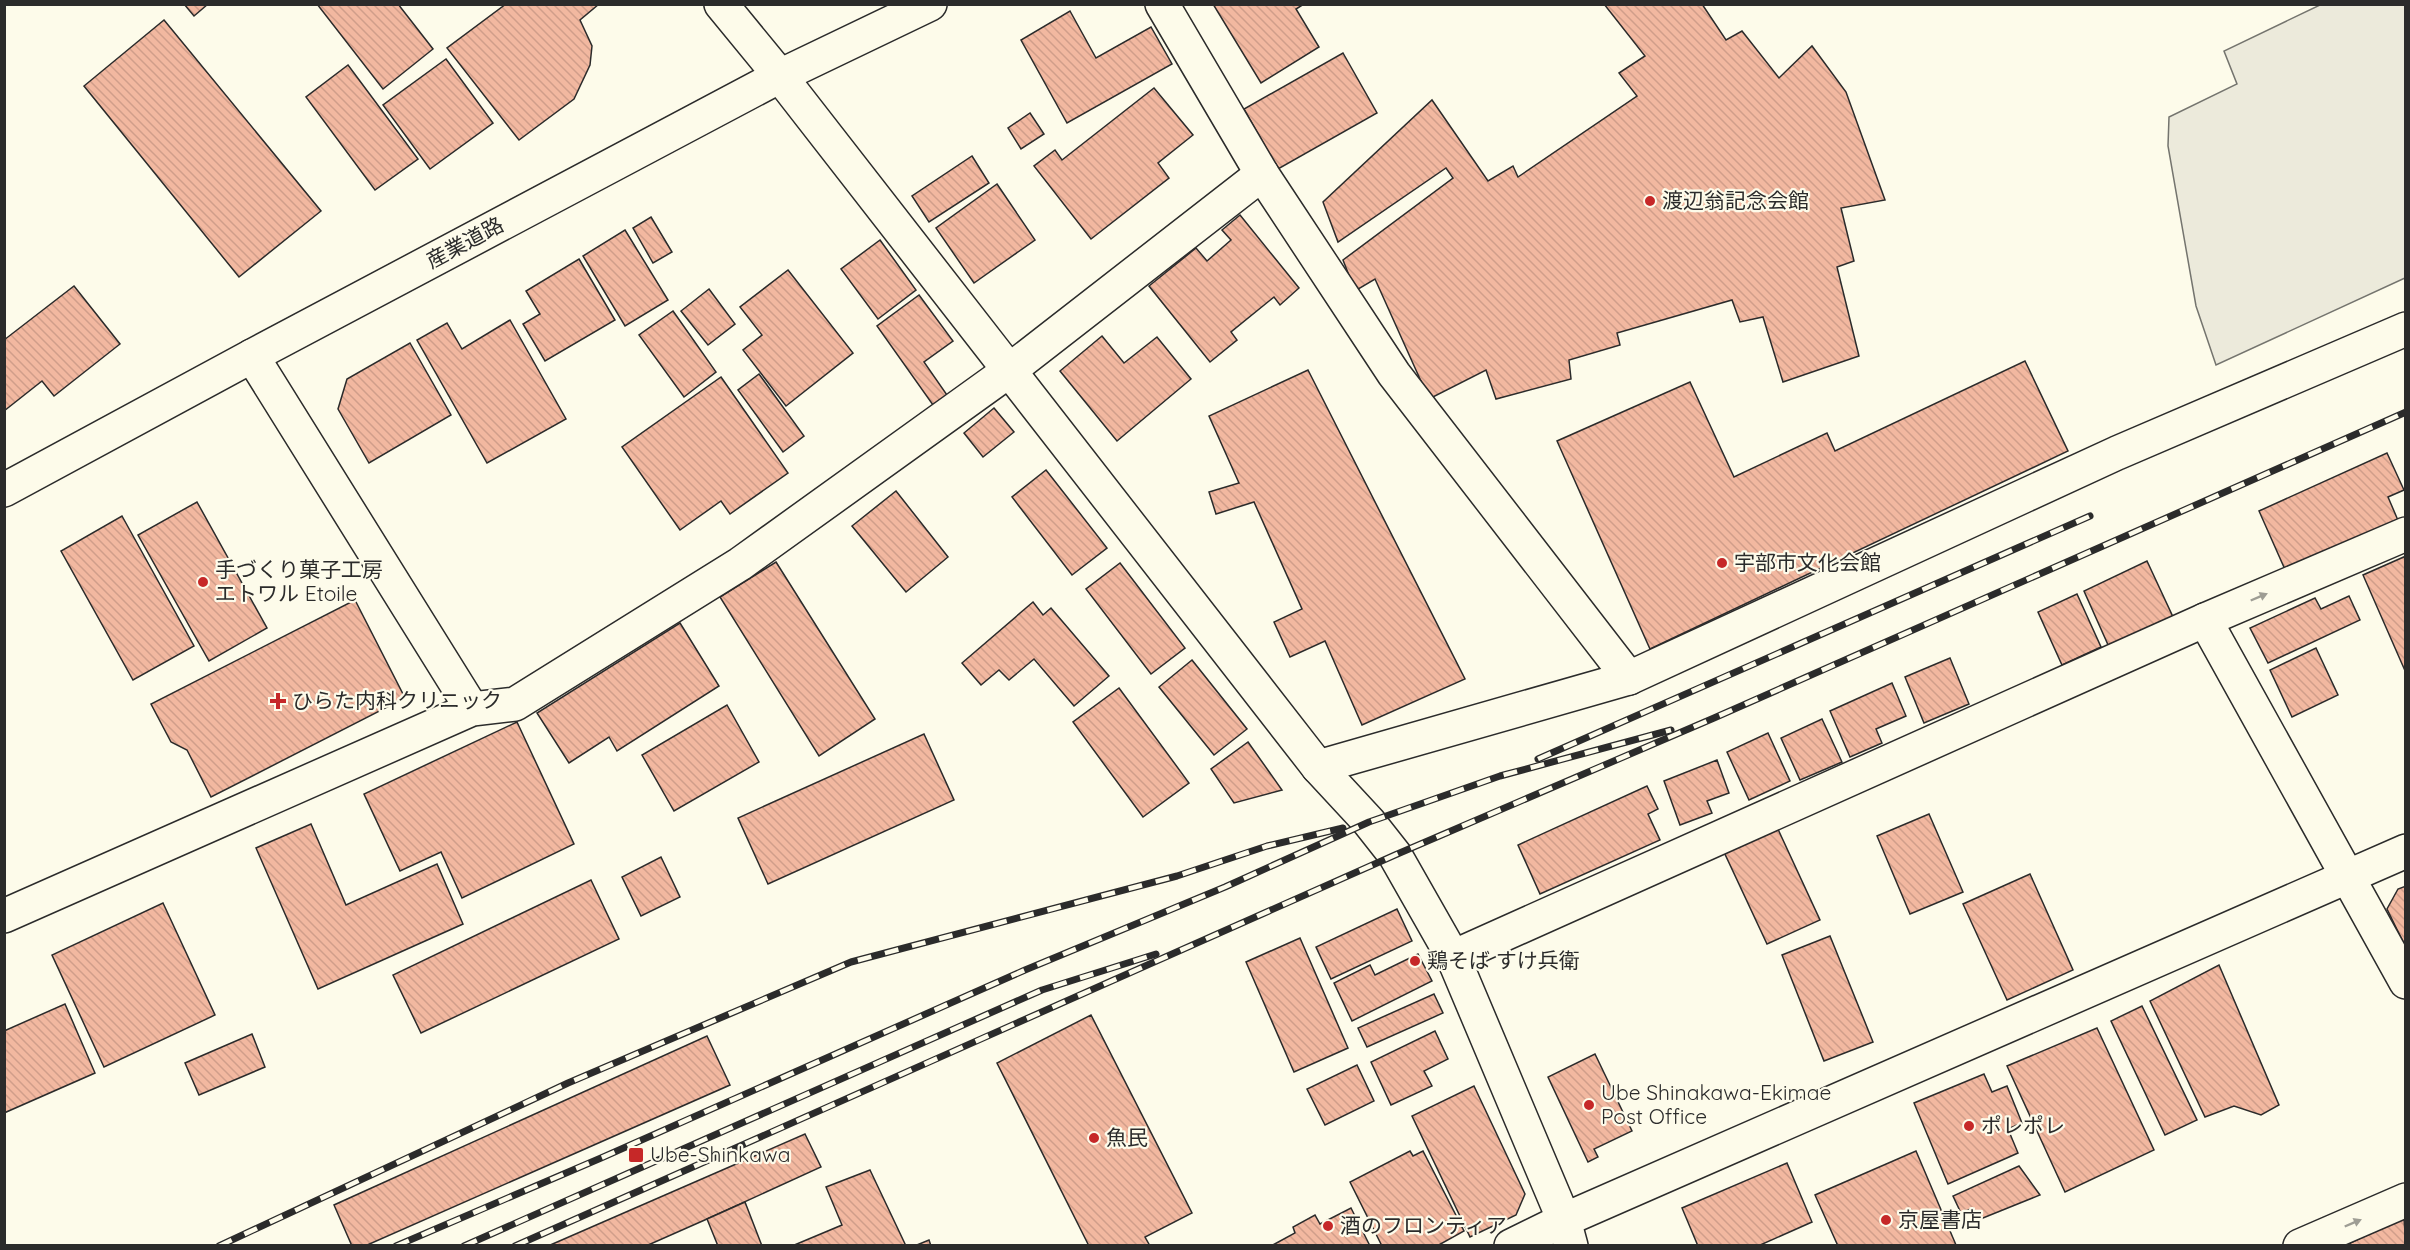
<svg xmlns="http://www.w3.org/2000/svg" width="2410" height="1250" viewBox="0 0 2410 1250" font-family="Quicksand,'Noto Sans JP',sans-serif">
<style>
.parking{fill:#eceadb;stroke:#74746e;stroke-width:1.5}
.building{fill:url(#building-back-hatch);stroke:#2b2b2b;stroke-width:1.5}
.lines{fill:none;stroke-linecap:round;stroke-linejoin:round}
.minor-casing{stroke:#2b2b2b;stroke-width:36}
.minor{stroke:#fdfbea;stroke-width:33}
.rail-casing{stroke:#2b2b2b;stroke-width:7}
.rail{stroke:#fdfbea;stroke-width:4.5;stroke-dasharray:14;stroke-linecap:butt}
.oneway{fill:#9e9d94}
.poi-dot{fill:#c62828;stroke:#fdfbea;stroke-width:2}
.labels{text-anchor:middle;stroke-width:4.5;stroke-linejoin:round;paint-order:stroke}
.poi-label{font-size:21px;fill:#2b2b2b;stroke:#fdfbea;text-anchor:start}
.street-label{font-size:21px;fill:#2b2b2b;stroke:#fdfbea}
</style>
<defs>
<pattern id="building-back-hatch" width="6" height="6" patternUnits="userSpaceOnUse" patternTransform="scale(1.5)"><rect width="6" height="6" fill="#f2b8a0"/><path d="M-1 5l2 2M0 0l6 6M5-1l2 2" fill="none" stroke="#d09e8a"/></pattern>
</defs>
<rect width="100%" height="100%" fill="#fdfbea"/>
<path class="parking" d="M2322,4l83,1v273l-189,87 -20,-59 -28,-160 1,-29 68,-33 -13,-33z"/>
<g class="building">
<path d="M184,4h24l-14,12z"/>
<path d="M317,4h81l35,45 -50,40z"/>
<path d="M506,4h93l-19,16 12,26 -2,19 -16,34 -55,41 -72,-92z"/>
<path d="M1213,4h91l-8,5 23,38 -58,36z"/>
<path d="M1604,4h98l24,36 16,-9 37,47 33,-32 34,46 39,108 -44,8 13,53 -17,6 22,89 -76,26 -20,-65 -23,5 -8,-22 -115,33 3,12 -51,15 2,19 -75,20 -10,-29 -57,29 -54,-120 -20,12 -12,-31 110,-82 -7,-10 -108,74 -15,-40 109,-102 56,81 25,-15 5,11 119,-81 -18,-23 26,-17z"/>
<path d="M1070,11l26,47 55,-31 21,37 -105,59 -46,-83z"/>
<path d="M164,20l157,191 -82,66 -155,-191z"/>
<path d="M1343,53l34,60 -99,56 -34,-60z"/>
<path d="M446,59l47,64 -63,46 -47,-64z"/>
<path d="M348,65l70,94 -43,31 -69,-93z"/>
<path d="M1154,88l39,47 -35,28 11,15 -78,61 -57,-73 21,-16 7,10z"/>
<path d="M1030,113l14,21 -23,15 -13,-21z"/>
<path d="M972,156l17,27 -60,39 -17,-26z"/>
<path d="M997,184l38,56 -61,43 -38,-55z"/>
<path d="M1240,215l59,73 -19,17 -6,-8 -43,35 6,8 -27,22 -61,-76 47,-38 11,13 24,-21 -9,-10z"/>
<path d="M651,217l21,35 -19,11 -20,-35z"/>
<path d="M625,230l43,70 -43,26 -42,-70z"/>
<path d="M880,240l36,50 -38,29 -37,-50z"/>
<path d="M579,259l36,61 -70,41 -22,-37 17,-10 -14,-23z"/>
<path d="M788,270l65,83 -67,53 -43,-56 19,-15 -22,-28z"/>
<path d="M74,286l46,58 -66,52 -12,-15 -38,30v-71z"/>
<path d="M709,289l26,35 -27,21 -27,-34z"/>
<path d="M919,295l34,46 -29,21 23,33 -14,10 -56,-79z"/>
<path d="M673,311l43,61 -32,25 -45,-62z"/>
<path d="M510,320l56,99 -79,44 -70,-123 30,-17 15,26z"/>
<path d="M1102,336l22,27 33,-26 34,42 -74,62 -57,-70z"/>
<path d="M410,343l41,72 -82,48 -31,-54 9,-30z"/>
<path d="M2025,361l43,90 -418,198 -93,-208 133,-59 44,95 93,-44 8,18z"/>
<path d="M1308,370l157,309 -103,46 -37,-84 -35,16 -16,-35 28,-13 -48,-107 -38,12 -7,-22 30,-9 -30,-67z"/>
<path d="M759,374l45,62 -21,16 -45,-62z"/>
<path d="M721,377l67,96 -58,41 -9,-13 -41,29 -58,-83z"/>
<path d="M994,408l20,24 -31,25 -19,-24z"/>
<path d="M2387,453l17,37 -16,7 12,28 -113,49 -28,-63z"/>
<path d="M1046,470l61,78 -35,27 -60,-78z"/>
<path d="M896,491l52,66 -42,35 -54,-66z"/>
<path d="M197,502l70,126 -58,33 -71,-126z"/>
<path d="M122,516l72,130 -61,34 -72,-129z"/>
<path d="M2406,556v117l-43,-98z"/>
<path d="M2147,561l26,56 -64,30 -25,-56z"/>
<path d="M776,562l99,157 -56,37 -99,-159z"/>
<path d="M1120,563l65,85 -34,26 -65,-85z"/>
<path d="M2077,594l24,53 -39,18 -24,-53z"/>
<path d="M2349,596l11,24 -92,43 -18,-35 65,-30 6,11z"/>
<path d="M355,600l50,98 -194,99 -24,-47 -16,-8 -20,-38z"/>
<path d="M1033,602l10,13 8,-7 58,68 -35,30 -40,-47 -25,21 -10,-10 -18,15 -19,-22z"/>
<path d="M680,623l39,63 -102,65 -8,-14 -40,26 -32,-50z"/>
<path d="M2316,648l22,47 -46,22 -22,-47z"/>
<path d="M1950,658l19,46 -45,19 -19,-46z"/>
<path d="M1192,660l55,69 -33,26 -55,-68z"/>
<path d="M1892,683l14,33 -30,13 6,14 -32,14 -20,-46z"/>
<path d="M1119,688l70,95 -46,34 -70,-95z"/>
<path d="M727,705l32,57 -85,49 -32,-56z"/>
<path d="M1822,719l20,43 -42,18 -19,-42z"/>
<path d="M517,722l57,122 -112,54 -21,-46 -41,19 -36,-77z"/>
<path d="M1768,733l22,48 -41,19 -22,-48z"/>
<path d="M924,734l30,66 -186,84 -30,-66z"/>
<path d="M1248,742l34,48 -48,13 -23,-34z"/>
<path d="M1717,760l12,33 -22,8 5,12 -32,12 -16,-44z"/>
<path d="M1647,786l11,23 -10,5 12,26 -120,54 -22,-49z"/>
<path d="M1929,814l34,78 -53,22 -33,-78z"/>
<path d="M311,824l35,81 91,-41 26,60 -145,65 -62,-141z"/>
<path d="M1777,827l43,93 -53,24 -43,-92z"/>
<path d="M661,857l19,40 -39,19 -19,-39z"/>
<path d="M2030,874l43,96 -66,30 -44,-96z"/>
<path d="M591,880l28,59 -198,94 -28,-58z"/>
<path d="M2406,886v62l-19,-39 11,-20z"/>
<path d="M163,903l52,112 -111,52 -52,-112z"/>
<path d="M1397,909l15,32 -81,38 -15,-32z"/>
<path d="M1830,936l43,106 -49,19 -42,-106z"/>
<path d="M1300,938l48,110 -54,24 -48,-110z"/>
<path d="M1418,954l14,27 -80,40 -18,-38 36,-18 5,10z"/>
<path d="M2219,965l60,140 -18,10 -27,-9 -29,11 -55,-116z"/>
<path d="M1434,994l9,19 -76,34 -9,-19z"/>
<path d="M65,1004l30,69 -91,40v-82z"/>
<path d="M2142,1006l55,114 -32,15 -54,-114z"/>
<path d="M1091,1015l101,198 -47,24 5,9h-61l-92,-183z"/>
<path d="M2097,1028l57,122 -89,42 -58,-126z"/>
<path d="M1435,1031l13,28 -24,12 8,15 -41,19 -20,-43z"/>
<path d="M252,1034l13,33 -66,28 -14,-32z"/>
<path d="M707,1036l23,49 -365,161h-13l-18,-41z"/>
<path d="M1595,1054l37,77 -38,18 4,8 -10,5 -40,-85z"/>
<path d="M1357,1065l17,36 -49,24 -18,-36z"/>
<path d="M1984,1074l8,18 15,-6 15,37 -14,6 10,24 -70,31 -34,-81z"/>
<path d="M1474,1086l51,108 -9,21 -46,22 -58,-121z"/>
<path d="M805,1134l16,33 -114,52 -61,27h-98z"/>
<path d="M1410,1151l3,5 10,-5 41,80 -27,15h-55l-32,-64z"/>
<path d="M1916,1151l40,94 -118,1 -23,-51z"/>
<path d="M1787,1163l25,59 -54,24h-60l-16,-38z"/>
<path d="M2019,1166l21,29 -62,25 -5,-12 -12,5 -8,-17z"/>
<path d="M870,1170l36,76h-114l50,-21 -16,-38z"/>
<path d="M745,1202l17,44h-44l-11,-27z"/>
<path d="M1351,1208l19,38h-99l24,-13 -2,-6 22,-12 5,9z"/>
<path d="M2404,1218l2,28h-55l-1,-3z"/>
<path d="M929,1240l2,6h-15l1,-1z"/>
</g>
<g class="lines">
<defs>
<g id="minor">
<path d="M721,4l59,72 538,691 51,55 26,33 58,102 111,263 7,26"/>
<path d="M1162,4l100,170 132,200 235,304"/>
<path d="M252,356l220,353"/>
<path d="M4,490l248,-134 528,-280 150,-72"/>
<path d="M2205,620l201,362"/>
<path d="M1318,767l311,-89 488,-225 289,-124"/>
<path d="M4,916l468,-207 43,-5 225,-140 270,-194 252,-196"/>
<path d="M1453,957l752,-337 201,-86"/>
<path d="M1511,1246l53,-26 842,-369"/>
<path d="M2300,1246l106,-46"/>
</g>
</defs>
<use href="#minor" class="minor-casing"/>
<use href="#minor" class="minor"/>
<defs>
<g id="rail">
<path d="M1538,759l552,-243"/>
<path d="M219,1246l349,-163 283,-121 326,-86 90,-30 76,-18"/>
<path d="M396,1246l205,-88 424,-188 200,-83 144,-65 131,-46 171,-46"/>
<path d="M464,1246l578,-256 114,-36"/>
<path d="M515,1246l880,-391 319,-137 692,-306"/>
</g>
</defs>
<use href="#rail" class="rail-casing"/>
<use href="#rail" class="rail"/>
</g>
<defs><path id="oneway-solid" d="M-6-.8H1V-3.2L6.5 0L1 3.2V.8H-6Z" transform="scale(1.5)"/></defs>
<g class="oneway">
<use href="#oneway-solid" transform="translate(2259 597) rotate(-23)"/>
<use href="#oneway-solid" transform="translate(2353 1223) rotate(-23)"/>
</g>
<g class="poi-dot">
<circle cx="1650" cy="201" r="6"/>
<circle cx="1722" cy="563" r="6"/>
<circle cx="203" cy="582" r="6"/>
<path d="M275 692h6v6h6v6h-6v6h-6v-6h-6v-6h6z"/>
<circle cx="1415" cy="961" r="6"/>
<circle cx="1589" cy="1105" r="6"/>
<circle cx="1969" cy="1126" r="6"/>
<circle cx="1094" cy="1138" r="6"/>
<rect x="628" y="1147" width="16" height="16" rx="3"/>
<circle cx="1886" cy="1220" r="6"/>
<circle cx="1328" cy="1226" r="6"/>
</g>
<g class="labels">
<g class="poi-label">
<text x="1662" y="208">渡辺翁記念会館</text>
<text x="1734" y="570">宇部市文化会館</text>
<text x="215" y="577">手づくり菓子工房<tspan x="215" dy="24">エトワル Etoile</tspan></text>
<text x="292" y="708">ひらた内科クリニック</text>
<text x="1427" y="968">鶏そば すけ兵衛</text>
<text x="1601" y="1100">Ube Shinakawa-Ekimae<tspan x="1601" dy="24">Post Office</tspan></text>
<text x="1981" y="1133">ポレポレ</text>
<text x="1106" y="1145">魚民</text>
<text x="650" y="1162">Ube-Shinkawa</text>
<text x="1898" y="1227">京屋書店</text>
<text x="1340" y="1233">酒のフロンティア</text>
</g>
<g class="street-label">
<text transform="translate(465 243) rotate(-28)" y="7">産業道路</text>
</g>
</g>
<rect width="2410" height="1250" fill="none" stroke="#2b2b2b" stroke-width="12"/>
</svg>
